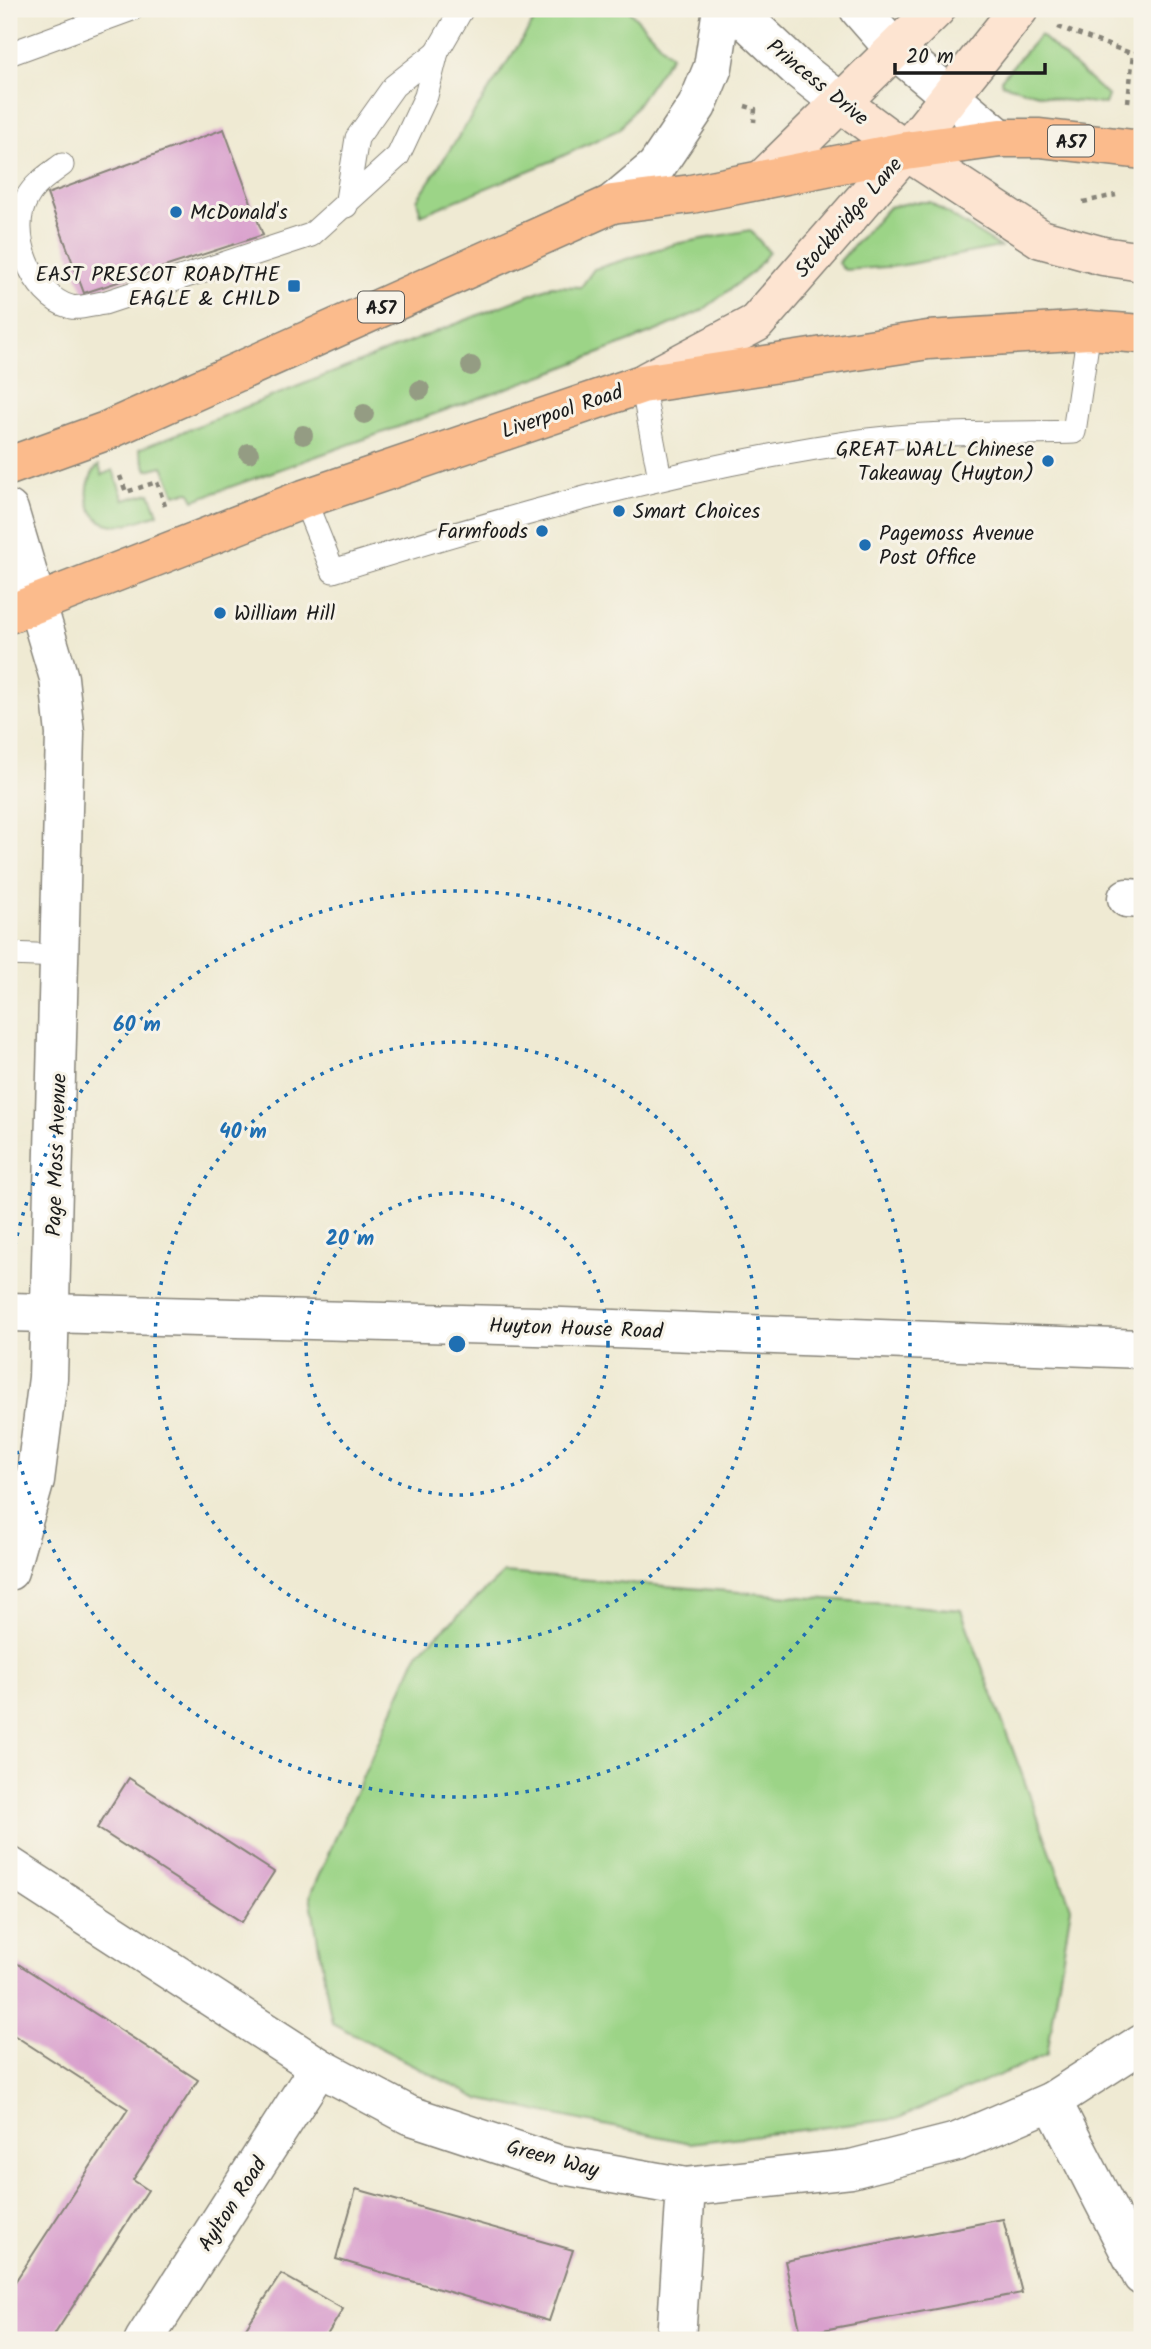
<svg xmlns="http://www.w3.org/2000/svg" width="1151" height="2349" viewBox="0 0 1151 2349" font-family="Kalam,sans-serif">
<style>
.green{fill:#9cd487;stroke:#5c7852;stroke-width:2}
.building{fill:#d9a0cd}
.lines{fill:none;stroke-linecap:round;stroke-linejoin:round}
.service-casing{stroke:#868378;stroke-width:25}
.minor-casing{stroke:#868378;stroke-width:41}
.tertiary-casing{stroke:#868378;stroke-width:41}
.secondary-casing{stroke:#868378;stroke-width:41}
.trunk-casing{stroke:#868378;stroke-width:41}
.path{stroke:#868378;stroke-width:4.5;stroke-dasharray:5 5;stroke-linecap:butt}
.service{stroke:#fff;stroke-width:23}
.minor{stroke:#fff;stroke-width:38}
.tertiary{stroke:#fff;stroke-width:38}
.secondary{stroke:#fde4d1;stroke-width:38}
.trunk{stroke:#fbbb8c;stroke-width:38}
.tree{fill:#949c83}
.ring{fill:none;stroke:#1f6fb2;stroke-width:3.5;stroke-dasharray:3.5 7}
.poi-dot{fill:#1f6fb2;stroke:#f7f3e8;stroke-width:2.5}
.labels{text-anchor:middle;stroke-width:6;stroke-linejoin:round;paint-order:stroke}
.shield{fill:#f7f3e8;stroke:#5e5c59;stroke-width:2}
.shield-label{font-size:19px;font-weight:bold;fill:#1c1c1c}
.street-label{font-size:21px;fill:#1c1c1c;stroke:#f7f3e8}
.poi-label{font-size:21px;fill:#1c1c1c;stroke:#f7f3e8;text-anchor:start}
.centre{fill:#1f6fb2;stroke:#f7f3e8;stroke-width:3.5}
.ring-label{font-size:21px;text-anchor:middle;font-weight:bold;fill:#1f6fb2;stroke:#f7f3e8;stroke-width:6;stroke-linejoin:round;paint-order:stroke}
</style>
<rect width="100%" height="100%" fill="#f7f3e8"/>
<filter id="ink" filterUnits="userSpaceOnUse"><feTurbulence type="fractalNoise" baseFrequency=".0143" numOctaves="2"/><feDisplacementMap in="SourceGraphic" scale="14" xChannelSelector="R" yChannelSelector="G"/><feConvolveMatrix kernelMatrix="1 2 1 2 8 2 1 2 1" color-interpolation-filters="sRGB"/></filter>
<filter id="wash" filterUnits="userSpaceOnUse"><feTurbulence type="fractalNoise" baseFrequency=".00686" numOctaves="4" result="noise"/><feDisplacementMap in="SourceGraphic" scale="28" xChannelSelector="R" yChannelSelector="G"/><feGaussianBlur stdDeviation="1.57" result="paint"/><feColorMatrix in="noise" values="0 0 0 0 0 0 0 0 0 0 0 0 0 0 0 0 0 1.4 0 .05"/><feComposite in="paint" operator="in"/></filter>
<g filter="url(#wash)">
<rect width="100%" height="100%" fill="#efead3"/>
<g class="green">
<path d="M542,9h86l43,47 -51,73 -68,32 -131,54 -4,-15z"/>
<path d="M1040,35l68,61 -3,8 -45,-4 -58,-16 -1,-5z"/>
<path d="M914,202h16l70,45 -101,19 -54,4 -7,-7 51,-56z"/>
<path d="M750,230l19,22 -15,19 -51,39 -42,19 -112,44 -355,127 -4,-8 -15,2 -12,-28 -16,4 -8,-21 413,-163 29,1 13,-18 81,-25z"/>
<path d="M99,465l3,10 11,-5 11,30 26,-7 8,21c-15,5 -33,14 -49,10 -26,-6 -27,-44 -10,-59z"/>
<path d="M504,1573l457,37 110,297 -24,148 -151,64 -206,24 -211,-44 -147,-76 -22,-128 108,-242z"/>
</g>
<g id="blocks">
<g class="building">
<path d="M224,129l39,106 -179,58 -37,-99z"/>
<path d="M129,1778l145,94 -32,50 -145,-94z"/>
<path d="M9,1958l189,122 -65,100 15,10 -97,150h-42v-49l119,-182 -119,-77z"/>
<path d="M356,2189l217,61 -24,71 -213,-62z"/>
<path d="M1003,2219l19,74 -221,41 -16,-73z"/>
<path d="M281,2274l62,35 -19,31h-86z"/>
</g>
</g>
</g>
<g filter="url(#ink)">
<use href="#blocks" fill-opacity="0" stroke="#868378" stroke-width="2"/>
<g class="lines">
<defs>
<g id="service">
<path d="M9,54l123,-45"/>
<path d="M62,165c-12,9 -28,19 -35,33 -20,33 5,99 44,109 9,2 23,-3 33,-4l207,-68 87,-79 28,-60 11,-44 25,-43"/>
<path d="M346,206l11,-68 37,-52 43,-34"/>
<path d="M642,384l18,94"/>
<path d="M304,499l29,72c175,-54 352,-106 535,-131 67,-9 138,-6 206,-8l15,-102"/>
<path d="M9,954l52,2"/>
</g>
<g id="minor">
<path d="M9,510l50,168 6,56 -17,644 -13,102 -26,91"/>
<path d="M1127,898l15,1"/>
<path d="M9,1312l527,14 606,23"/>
<path d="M9,1866l310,201 90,48 148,49 129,23 165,-18 106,-27 95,-41 90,-58"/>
<path d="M1052,2101l90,175"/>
<path d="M144,2340l175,-273"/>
<path d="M676,2340l10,-153"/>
</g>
<g id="tertiary">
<path d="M734,9l63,59 43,34"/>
<path d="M859,9l35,40 106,89"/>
<path d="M612,204l44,-37 41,-61 16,-39 9,-58"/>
</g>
<g id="secondary">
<path d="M840,102l66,49 135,88 62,17 39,6"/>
<path d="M762,180l174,-171"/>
<path d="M647,381l109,-58 150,-172 113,-142"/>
</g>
<g id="trunk">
<path d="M9,466l97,-35 506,-227 79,-10 215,-43 94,-13h40l102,12"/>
<path d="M9,614l295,-115 338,-115 286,-44 161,-10 53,4"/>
</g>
</defs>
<use href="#service" class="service-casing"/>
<use href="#minor" class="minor-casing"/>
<use href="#tertiary" class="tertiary-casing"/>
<use href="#secondary" class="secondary-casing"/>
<use href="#trunk" class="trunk-casing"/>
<g class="path">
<path d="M1058,27l75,27"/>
<path d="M1128,102l5,-48 9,-5"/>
<path d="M745,106l10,3 -1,13"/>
<path d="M1083,202l33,-7"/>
<path d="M120,476l6,16 31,-10 8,24"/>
</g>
<use href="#service" class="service"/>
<use href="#minor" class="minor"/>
<use href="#tertiary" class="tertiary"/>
<use href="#secondary" class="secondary"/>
<use href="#trunk" class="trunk"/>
</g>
<g class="tree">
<circle cx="471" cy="366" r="10"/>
<circle cx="420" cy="390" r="10"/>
<circle cx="364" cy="414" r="10"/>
<circle cx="303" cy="435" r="10"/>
<circle cx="249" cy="453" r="10"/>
</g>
</g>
<g class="ring">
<circle cx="457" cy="1344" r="151"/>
<circle cx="457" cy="1344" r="302"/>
<path d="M9 1277A453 453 0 1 1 9 1411"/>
</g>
<g class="poi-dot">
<circle cx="176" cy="212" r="7"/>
<rect x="287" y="279" width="14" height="14" rx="3.5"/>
<circle cx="1048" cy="461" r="7"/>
<circle cx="619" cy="511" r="7"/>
<circle cx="542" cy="531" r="7"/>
<circle cx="865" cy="545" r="7"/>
<circle cx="220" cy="613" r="7"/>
</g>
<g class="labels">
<g class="shield">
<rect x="1048" y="125.5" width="46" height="31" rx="5"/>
<rect x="358" y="291.5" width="46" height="31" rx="5"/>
</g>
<g class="shield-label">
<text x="1071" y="148">A57</text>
<text x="381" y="314">A57</text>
</g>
<g class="street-label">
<text transform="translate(818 82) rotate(39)" y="7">Princess Drive</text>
<text transform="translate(848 217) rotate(-49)" y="7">Stockbridge Lane</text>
<text transform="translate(562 411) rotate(-19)" y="7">Liverpool Road</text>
<text transform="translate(56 1155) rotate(-88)" y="7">Page Moss Avenue</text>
<text transform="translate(576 1328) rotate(2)" y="7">Huyton House Road</text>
<text transform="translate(553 2158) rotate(15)" y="7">Green Way</text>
<text transform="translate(232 2204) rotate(-57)" y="7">Aylton Road</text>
</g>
<g class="poi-label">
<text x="190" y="219">McDonald's</text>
<text x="280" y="281" text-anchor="end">EAST PRESCOT ROAD/THE<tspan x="280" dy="24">EAGLE &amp; CHILD</tspan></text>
<text x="1034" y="456" text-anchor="end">GREAT WALL Chinese<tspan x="1034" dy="24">Takeaway (Huyton)</tspan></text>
<text x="633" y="518">Smart Choices</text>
<text x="528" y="538" text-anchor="end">Farmfoods</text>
<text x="879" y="540">Pagemoss Avenue<tspan x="879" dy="24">Post Office</tspan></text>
<text x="234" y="620">William Hill</text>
</g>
</g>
<circle cx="457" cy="1344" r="10" class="centre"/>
<g class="ring-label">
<text x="137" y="1031">60 m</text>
<text x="243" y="1138">40 m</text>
<text x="350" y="1245">20 m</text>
</g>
<rect width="1151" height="2349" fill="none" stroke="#f7f3e8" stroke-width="35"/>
<path d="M895 63v10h150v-10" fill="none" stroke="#1c1c1c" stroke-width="3.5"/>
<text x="906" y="63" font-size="21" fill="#1c1c1c" stroke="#f7f3e8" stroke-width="5" paint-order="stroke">20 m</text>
</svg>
